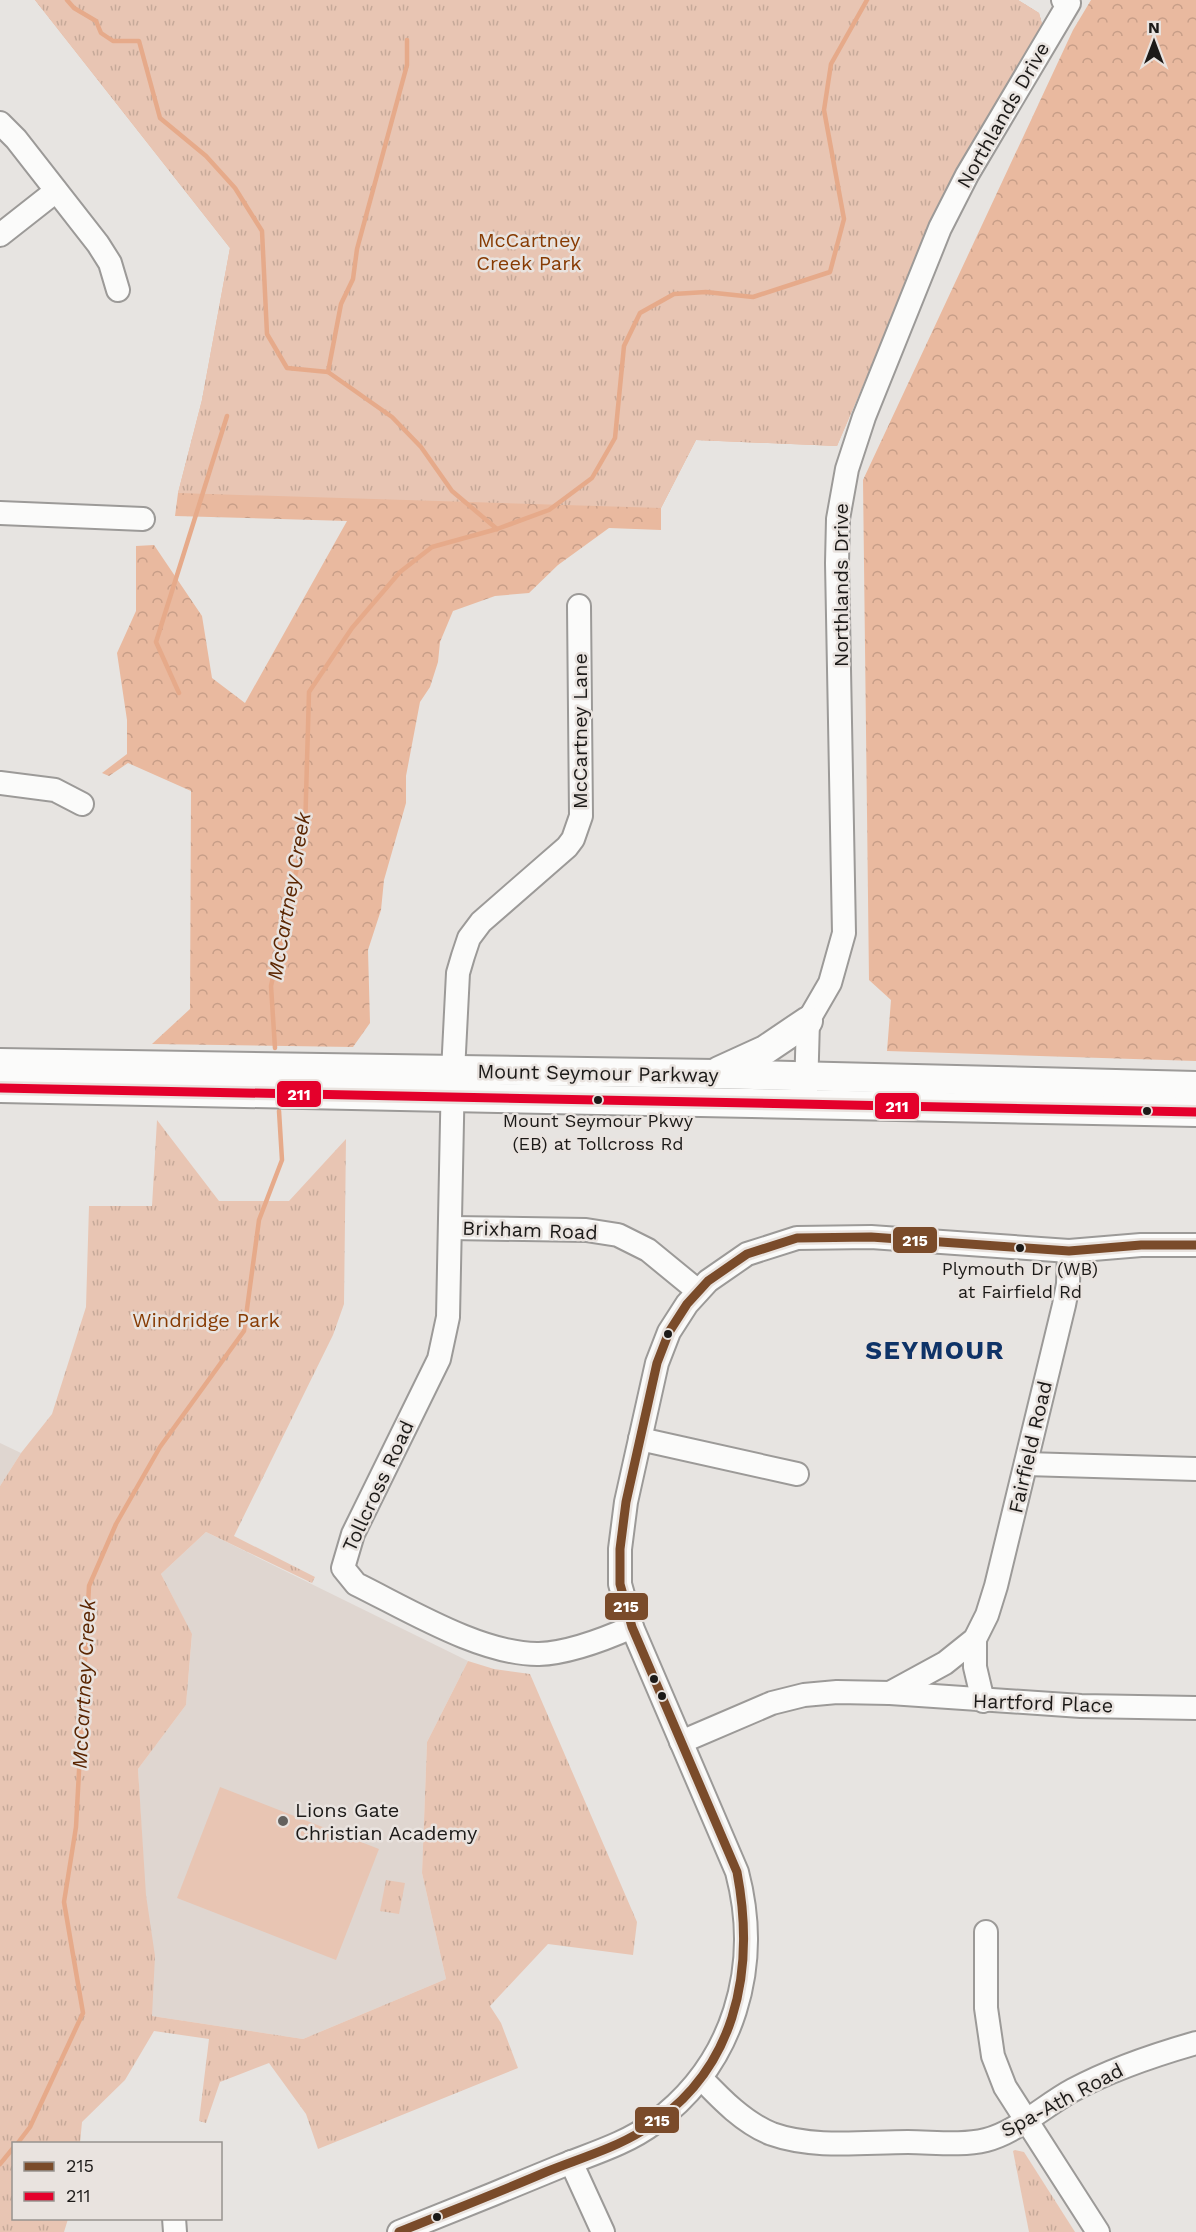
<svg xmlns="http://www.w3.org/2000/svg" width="1196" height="2232" viewBox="0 0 1196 2232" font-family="'Work Sans',sans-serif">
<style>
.built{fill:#dfd6d0}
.grass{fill:#e8c5b3}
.forest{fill:url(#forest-crowns)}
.park{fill:url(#park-tufts)}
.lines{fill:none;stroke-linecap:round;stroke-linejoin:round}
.stream{stroke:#e6aa8a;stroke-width:4.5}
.minor-casing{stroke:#9c9a98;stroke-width:26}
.major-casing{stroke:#9c9a98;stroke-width:32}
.minor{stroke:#fbfbfa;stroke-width:22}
.major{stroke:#fbfbfa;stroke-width:28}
.bus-1-casing{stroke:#e9e3df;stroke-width:14}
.bus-2-casing{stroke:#e9e3df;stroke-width:14}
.bus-1{stroke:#7a4b2a;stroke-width:9}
.bus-2{stroke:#e4002b;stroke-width:9}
.bus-dot{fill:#1c1a18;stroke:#e9e3df;stroke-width:2}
.poi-dot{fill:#63615e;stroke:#e9e3df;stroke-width:2}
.labels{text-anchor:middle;stroke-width:5;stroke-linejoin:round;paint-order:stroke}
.bus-label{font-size:18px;fill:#1c1a18;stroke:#e9e3df}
.street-label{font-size:20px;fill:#1c1a18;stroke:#e9e3df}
.park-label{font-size:20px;fill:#873b03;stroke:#e9e3df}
.poi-label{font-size:20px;fill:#1c1a18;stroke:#e9e3df;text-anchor:start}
.water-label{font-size:21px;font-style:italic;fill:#5b2602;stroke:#e9e3df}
.district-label{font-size:26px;font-weight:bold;letter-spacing:1.5px;fill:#0f3367;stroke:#e9e3df}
.line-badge{stroke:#e9e3df;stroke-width:2}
.badge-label{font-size:16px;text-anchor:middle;font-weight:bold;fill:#fff}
</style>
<defs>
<pattern id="forest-crowns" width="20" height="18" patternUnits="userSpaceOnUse" patternTransform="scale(1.5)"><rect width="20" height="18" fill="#e9b99f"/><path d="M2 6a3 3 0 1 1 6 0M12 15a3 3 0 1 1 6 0" fill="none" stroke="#c79e88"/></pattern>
<pattern id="park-tufts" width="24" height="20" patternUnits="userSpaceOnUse" patternTransform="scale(1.5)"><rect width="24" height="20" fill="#e8c5b3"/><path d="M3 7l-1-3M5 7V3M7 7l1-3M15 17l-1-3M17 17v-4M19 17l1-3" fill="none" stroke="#c6a999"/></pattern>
</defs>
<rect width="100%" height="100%" fill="#e7e4e1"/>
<g class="built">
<path d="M0,1443l21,10 -21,33z"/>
<path d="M206,1532l262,129 -41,81 -5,131 24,106 -143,60 -151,-23 -14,-247 48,-64 6,-70 -31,-61z"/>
</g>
<path class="grass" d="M220,1787l159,62 -43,111 -159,-62z"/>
<g class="forest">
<path d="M35,0h983l21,13 3,11 -74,126 -31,60 -100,236 -141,-6 -35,68v22l-52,-2 -51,37 -29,28 -34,3 -42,15 -13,31 -2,20 -8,25 -10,15 -14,74v27l-22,77 -3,30 -13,40 2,73 -17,24 -201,-3 38,-35 1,-218 -63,-28 -19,13 -7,-3 25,-19v-34l-10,-67 19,-42v-65l18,-1 48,71 10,62 33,25 102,-182 -172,-5 3,-23 24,-93 28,-152z"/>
<path d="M1091,0h105v1061l-309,-10 4,-51 -22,-20 -6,-500 210,-450z"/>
</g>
<g class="park">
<path d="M35,0h983l21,13 3,11 -74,126 -31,60 -100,236 -141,-6 -35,68 -483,-15 24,-93 28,-152z"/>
<path d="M157,1120l62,81h70l57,-62 -2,165 -11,31 -99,201 81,41 -3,6 -106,-51 -45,42 31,60 -6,71 -48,64 8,126 9,61 -3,60 151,23 143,-60 -24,-106 5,-131 41,-81 26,8 36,5 107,248 -4,33 -85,-11 -58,62 11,17 17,45 -200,81 -12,-35 -37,-51 -49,19 -14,41 -7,-2 10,-82 -55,-8 -29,49 -43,42 -2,21 -66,1v74l54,1 -4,13h-64v-746l21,-33 31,-39 34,-107 3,-101h63z"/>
<path d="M386,1880l19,3 -6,31 -19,-3z"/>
<path d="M1015,2150l9,2 51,80h-46l-16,-81z"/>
</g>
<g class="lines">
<g class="stream">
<path d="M67,0l7,8 22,13 5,12 12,8h26l21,77 46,38 29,32 27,43 5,103 20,34 41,4 64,45 29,30 31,44 45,38"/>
<path d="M328,372l13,-68 12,-25 4,-30 50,-184v-25"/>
<path d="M179,693l-23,-51 71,-226"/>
<path d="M275,1048l-4,-62 34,-155 4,-139 43,-64 48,-56 32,-25 65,-18 52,-19 43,-32 23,-40 9,-92 16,-33 34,-19 32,-2 47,5 77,-25 14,-53 -20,-109 7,-46 36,-64"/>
<path d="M17,2144l13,-17 53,-114 -19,-111 12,-75 13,-241 27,-62 44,-77 84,-116 15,-111 23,-60 -3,-49"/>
<path d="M0,2164l14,-17"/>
</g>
<defs>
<g id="minor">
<path d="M0,123l16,16 82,105 12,19 8,27"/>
<path d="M0,235l56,-44"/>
<path d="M0,513l143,6"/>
<path d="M579,606l2,210 -8,23 -6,8 -86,75 -12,16 -6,18 -5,17 -5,99 -5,245 -9,42 -86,175 -10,34 13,16c51,25 126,71 183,70 30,-1 66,-15 93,-27"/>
<path d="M0,783l55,7 27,14"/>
<path d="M806,1092l2,-71 22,-38 14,-50 -7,-370 1,-44 9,-50 17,-52 76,-189 27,-53 102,-172 -6,-3"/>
<path d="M451,1228l135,2 32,5 30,15 50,41"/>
<path d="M640,1439l157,35"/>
<path d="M1026,1464l170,5"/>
<path d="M975,1639v28l8,34"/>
<path d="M890,1693l191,13 115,2"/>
<path d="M681,1742l91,-39 32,-8 33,-3 53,1 55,-30 30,-24 12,-24 9,-29 68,-281 4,-21 1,-33"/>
<path d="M986,1932v76l7,48 12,31 93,145"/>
<path d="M701,2078c20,21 43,45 71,56 42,15 93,8 136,8 25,0 53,4 78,-2 31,-8 59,-35 87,-50 39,-21 81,-35 123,-47"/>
<path d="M571,2162l32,70"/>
<path d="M174,2218l1,14"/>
<path d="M399,2232c53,-21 107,-43 160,-65 32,-13 67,-23 95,-44 80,-59 108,-156 83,-251l-105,-245 -12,-43v-35l6,-47 31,-139 12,-31 18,-28 21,-23 39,-27 50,-16 74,-1 198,14 72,-6h55"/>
</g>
<g id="major">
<path d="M0,1063l714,11 482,12"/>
<path d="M719,1071l46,-21 43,-29"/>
<path d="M0,1088l1196,24"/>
</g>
</defs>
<use href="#minor" class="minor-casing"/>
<use href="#major" class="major-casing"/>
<use href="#minor" class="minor"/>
<use href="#major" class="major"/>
<defs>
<path id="bus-1" d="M399,2232c49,-20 98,-39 147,-60 32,-13 67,-23 96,-41 94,-58 114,-158 95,-259l-105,-245 -12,-43v-35l6,-47 31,-139 12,-31 18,-28 21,-23 39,-27 50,-16 74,-1 198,14 72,-6h55"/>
<path id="bus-2" d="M0,1088l1196,24"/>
</defs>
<use href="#bus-1" class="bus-1-casing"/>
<use href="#bus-2" class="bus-2-casing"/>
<use href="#bus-1" class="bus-1"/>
<use href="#bus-2" class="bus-2"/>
</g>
<g class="bus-dot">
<circle cx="598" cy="1100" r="5"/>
<circle cx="1147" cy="1111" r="5"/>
<circle cx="1020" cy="1248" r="5"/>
<circle cx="668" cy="1334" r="5"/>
<circle cx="654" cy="1679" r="5"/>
<circle cx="662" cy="1696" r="5"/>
<circle cx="437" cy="2217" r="5"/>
</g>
<circle class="poi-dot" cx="283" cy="1821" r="6"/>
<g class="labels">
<g class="bus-label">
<text x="598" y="1127">Mount Seymour Pkwy<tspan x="598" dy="23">(EB) at Tollcross Rd</tspan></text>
<text x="1020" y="1275">Plymouth Dr (WB)<tspan x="1020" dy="23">at Fairfield Rd</tspan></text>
</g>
<g class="street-label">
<text transform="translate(1003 115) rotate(-60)" y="7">Northlands Drive</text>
<text transform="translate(841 585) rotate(-90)" y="7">Northlands Drive</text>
<text transform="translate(580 731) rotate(-90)" y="7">McCartney Lane</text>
<text transform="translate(598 1073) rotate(1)" y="7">Mount Seymour Parkway</text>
<text transform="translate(530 1230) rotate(2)" y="7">Brixham Road</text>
<text transform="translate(1030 1447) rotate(-77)" y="7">Fairfield Road</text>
<text transform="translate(378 1486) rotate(-65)" y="7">Tollcross Road</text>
<text transform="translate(1043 1703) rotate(2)" y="7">Hartford Place</text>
<text transform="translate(1062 2100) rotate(-28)" y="7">Spa-Ath Road</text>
</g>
<g class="park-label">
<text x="529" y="247">McCartney<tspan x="529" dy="23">Creek Park</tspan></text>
<text x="206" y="1327">Windridge Park</text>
</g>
<g class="poi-label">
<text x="295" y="1817">Lions Gate<tspan x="295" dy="23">Christian Academy</tspan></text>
</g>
<g class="water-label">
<text transform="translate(289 896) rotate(-80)" y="7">McCartney Creek</text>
<text transform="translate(84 1684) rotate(-87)" y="7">McCartney Creek</text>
</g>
<g class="district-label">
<text x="935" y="1359">SEYMOUR</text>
</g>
</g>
<g class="line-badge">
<rect x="276" y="1080" width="46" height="28" rx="6" fill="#e4002b"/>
<rect x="874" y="1092" width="46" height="28" rx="6" fill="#e4002b"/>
<rect x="892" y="1226" width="46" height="28" rx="6" fill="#7a4b2a"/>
<rect x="604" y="1592" width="45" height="29" rx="6" fill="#7a4b2a"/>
<rect x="634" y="2106" width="46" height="28" rx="6" fill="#7a4b2a"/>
</g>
<g class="badge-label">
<text x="299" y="1100">211</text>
<text x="897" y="1112">211</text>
<text x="915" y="1246">215</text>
<text x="626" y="1612">215</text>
<text x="657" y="2126">215</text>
</g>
<rect x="12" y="2142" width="210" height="78" fill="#e9e3df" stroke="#97938f" stroke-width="1.5"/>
<rect x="24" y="2162" width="30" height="9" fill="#7a4b2a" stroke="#97938f" stroke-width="1.5"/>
<text x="66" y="2172" font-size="18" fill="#1c1a18">215</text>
<rect x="24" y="2192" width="30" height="9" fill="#e4002b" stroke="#97938f" stroke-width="1.5"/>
<text x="66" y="2202" font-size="18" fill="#1c1a18">211</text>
<g transform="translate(1154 42)" stroke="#e9e3df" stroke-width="4.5" paint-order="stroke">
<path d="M0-4.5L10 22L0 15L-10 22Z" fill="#1c1a18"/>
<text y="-9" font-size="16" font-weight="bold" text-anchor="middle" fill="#1c1a18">N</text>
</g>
</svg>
